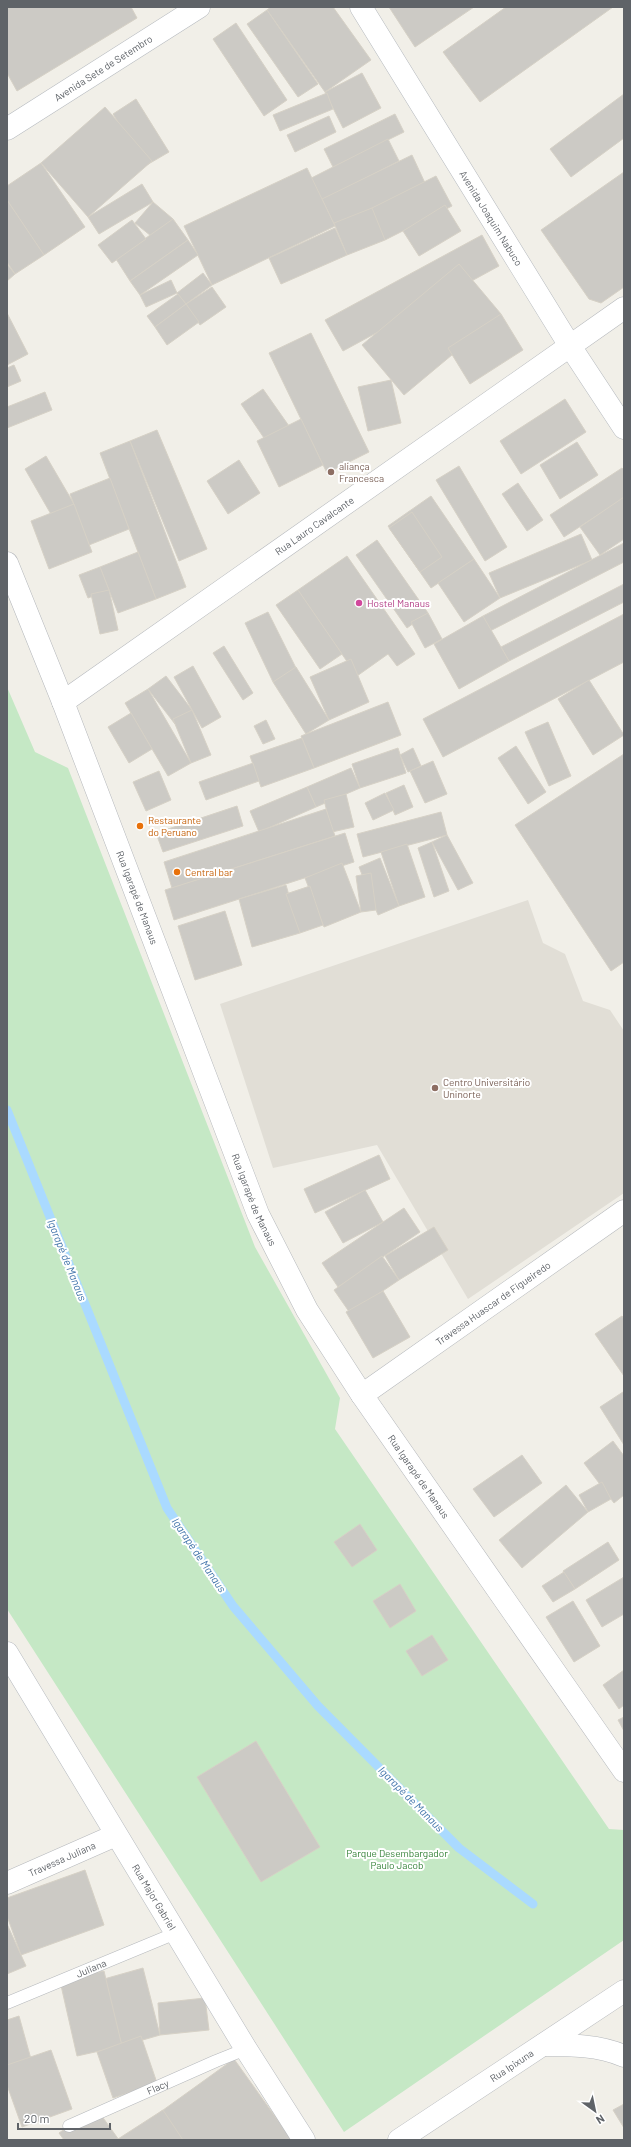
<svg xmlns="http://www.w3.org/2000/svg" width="631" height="2147" viewBox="0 0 631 2147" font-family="Barlow,sans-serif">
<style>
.education{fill:#e1ded6}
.green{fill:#c5e8c5}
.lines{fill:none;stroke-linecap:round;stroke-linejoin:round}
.stream{stroke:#aadaff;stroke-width:9}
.building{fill:#cccac5;stroke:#d6d1c6}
.lane-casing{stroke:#b5b8bc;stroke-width:13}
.street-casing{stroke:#b5b8bc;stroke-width:23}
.secondary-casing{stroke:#b6babf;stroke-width:23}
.lane{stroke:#fff;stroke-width:12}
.street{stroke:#fff;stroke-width:22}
.secondary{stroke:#fff;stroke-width:22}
.education-dot{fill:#8d6e63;stroke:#fff;stroke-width:1.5}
.hotel-dot{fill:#d1479c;stroke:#fff;stroke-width:1.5}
.food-dot{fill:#e8710a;stroke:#fff;stroke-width:1.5}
.labels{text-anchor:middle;stroke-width:4;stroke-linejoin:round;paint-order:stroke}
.street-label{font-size:10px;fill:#5f6368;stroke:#fff}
.education-label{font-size:10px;fill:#785e54;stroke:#fff;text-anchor:start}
.hotel-label{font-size:10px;fill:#b23c85;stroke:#fff;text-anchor:start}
.food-label{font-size:10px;fill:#c56008;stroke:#fff;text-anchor:start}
.park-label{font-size:10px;fill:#348238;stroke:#fff}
.water-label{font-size:11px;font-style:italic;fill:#4174aa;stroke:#fff}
</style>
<rect width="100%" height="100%" fill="#f1efe8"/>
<path class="education" d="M528,900l15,43 22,11 18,47 27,9 14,21v162l-156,106 -91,-154 -104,23 -53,-164z"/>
<path class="green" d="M7,687l28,65 33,16 187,479 85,151 -5,31 274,400 15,1v110l-280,192 -337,-523z"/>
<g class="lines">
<path class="stream" d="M7,1110l160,398 66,98 85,100 141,142 74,56"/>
</g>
<g class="building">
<path d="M7,7h124l6,11 -120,73 -10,-18z"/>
<path d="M271,7h62l38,53 -46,32 -58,-82z"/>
<path d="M389,7h85l-59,40z"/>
<path d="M506,7h107l-133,95 -37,-50z"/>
<path d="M267,10l51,74 -20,13 -51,-73z"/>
<path d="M236,23l51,77 -23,16 -51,-77z"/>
<path d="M362,73l19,35 -38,20 -18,-36z"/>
<path d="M327,93l6,16 -53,22 -7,-16z"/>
<path d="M624,94v44l-53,39 -21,-28z"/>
<path d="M136,99l33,53 -24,14 -32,-52z"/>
<path d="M105,107l47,54 -64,56 -47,-54z"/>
<path d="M395,114l9,18 -71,35 -9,-18z"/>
<path d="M329,116l7,16 -41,20 -8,-17z"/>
<path d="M388,139l11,22 -109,55 -10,-22z"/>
<path d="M412,155l13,28 -90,43 -13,-27z"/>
<path d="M41,163l44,64 -41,28 -37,-55v-14z"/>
<path d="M307,168l28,58 -123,59 -28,-59z"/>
<path d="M624,172v115l-23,16 -12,-4 -48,-69z"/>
<path d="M436,176l16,30 -67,34 -15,-31z"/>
<path d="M142,184l11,18 -54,32 -11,-17z"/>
<path d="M7,200l37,55 -29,19 -8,-12z"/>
<path d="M153,202l20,17 -17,21 -21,-17z"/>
<path d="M445,205l16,26 -42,25 -16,-25z"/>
<path d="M372,208l13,32 -38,15 -13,-32z"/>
<path d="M173,219l15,21 -58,41 -14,-22z"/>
<path d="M132,220l14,19 -34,24 -14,-18z"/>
<path d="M335,228l12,27 -66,29 -12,-26z"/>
<path d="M482,235l17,31 -156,85 -18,-31z"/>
<path d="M188,240l10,15 -58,40 -10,-14z"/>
<path d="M7,264l8,10 -8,7z"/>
<path d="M459,264l42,50 -97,81 -42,-50z"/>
<path d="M203,273l9,12 -26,19 -9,-11z"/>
<path d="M171,280l6,13 -31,14 -6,-12z"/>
<path d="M212,287l14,20 -26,18 -14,-21z"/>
<path d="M178,294l8,10 -31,23 -8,-11z"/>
<path d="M186,304l13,18 -32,23 -12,-18z"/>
<path d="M7,313l21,41 -21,11z"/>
<path d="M501,314l22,36 -53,34 -22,-36z"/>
<path d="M311,333l58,119 -42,21 -58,-120z"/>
<path d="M14,365l7,16 -14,6v-19z"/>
<path d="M391,380l10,43 -33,8 -10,-44z"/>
<path d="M263,389l26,37 -23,15 -25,-37z"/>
<path d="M45,392l7,18 -45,18v-21z"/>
<path d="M565,399l21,33 -65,42 -21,-33z"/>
<path d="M301,419l22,46 -44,22 -22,-46z"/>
<path d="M157,430l50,119 -28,12 -49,-120z"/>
<path d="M130,441l56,146 -30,12 -56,-146z"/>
<path d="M577,442l21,33 -38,24 -20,-34z"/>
<path d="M46,456l28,48 -22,12 -27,-47z"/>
<path d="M239,460l21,33 -32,21 -21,-33z"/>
<path d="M459,466l48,81 -22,14 -49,-81z"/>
<path d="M622,468l2,2v28l-60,39 -14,-22z"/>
<path d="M110,478l19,51 -40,16 -19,-51z"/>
<path d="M518,483l25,37 -16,11 -25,-37z"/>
<path d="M431,496l43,63 -43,29 -43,-62z"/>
<path d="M624,497v42l-24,16 -20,-28z"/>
<path d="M74,504l18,48 -43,17 -18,-48z"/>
<path d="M412,512l30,45 -22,15 -31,-44z"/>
<path d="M581,534l11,26 -92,38 -11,-25z"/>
<path d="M377,540l51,73 -21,15 -51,-73z"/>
<path d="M624,543v19l-134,69 -7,-15z"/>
<path d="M138,552l18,47 -38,14 -18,-46z"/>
<path d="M347,556l68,98 -18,12 -9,-12 -31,22 -59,-86z"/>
<path d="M474,559l26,39 -36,24 -26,-39z"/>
<path d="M100,567l9,23 -21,8 -9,-23z"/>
<path d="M624,584v18l-115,59 -8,-14z"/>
<path d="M109,590l9,40 -18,4 -9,-40z"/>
<path d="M298,590l44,64 -22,15 -44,-64z"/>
<path d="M268,612l29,58 -24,12 -28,-59z"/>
<path d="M428,613l14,26 -17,9 -14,-26z"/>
<path d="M624,614v48l-181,95 -20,-38z"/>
<path d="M483,616l26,45 -50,28 -25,-45z"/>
<path d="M224,646l29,47 -10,7 -30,-47z"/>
<path d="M351,659l18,43 -40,18 -19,-43z"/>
<path d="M193,666l28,51 -19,11 -28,-51z"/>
<path d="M296,667l33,53 -23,14 -33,-52z"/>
<path d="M166,676l26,34 -17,14 -27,-35z"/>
<path d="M589,680l35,55 -31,20 -35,-56z"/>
<path d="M148,689l43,74 -23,13 -43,-73z"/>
<path d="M388,702l13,33 -87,33 -13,-32z"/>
<path d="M192,710l19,45 -20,8 -18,-44z"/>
<path d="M131,713l21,36 -23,14 -21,-36z"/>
<path d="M266,720l9,19 -12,5 -9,-18z"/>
<path d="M548,722l23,54 -22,10 -24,-54z"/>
<path d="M302,738l12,30 -53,19 -11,-31z"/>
<path d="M516,746l30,46 -18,12 -30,-46z"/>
<path d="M398,748l8,25 -46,15 -8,-24z"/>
<path d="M413,748l8,18 -13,6 -8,-17z"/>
<path d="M624,754v208l-13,9 -96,-146z"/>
<path d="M433,761l14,33 -22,9 -15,-32z"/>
<path d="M253,763l6,18 -53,19 -7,-18z"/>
<path d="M351,768l9,20 -44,19 -9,-20z"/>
<path d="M159,771l12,29 -25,11 -13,-29z"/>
<path d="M404,785l9,22 -18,8 -9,-22z"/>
<path d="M307,787l9,20 -57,25 -9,-21z"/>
<path d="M385,793l9,17 -21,10 -8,-17z"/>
<path d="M346,794l8,33 -22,5 -8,-32z"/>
<path d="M237,806l6,20 -80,26 -7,-19z"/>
<path d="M326,809l9,27 -163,52 -8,-26z"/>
<path d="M441,812l6,23 -84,22 -6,-23z"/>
<path d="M345,833l9,29 -180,58 -9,-30z"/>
<path d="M447,835l26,48 -15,7 -26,-48z"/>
<path d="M432,842l17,49 -15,6 -16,-49z"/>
<path d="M407,844l18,53 -26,9 -18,-54z"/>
<path d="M380,858l19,48 -21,9 -19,-48z"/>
<path d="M342,863l19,49 -37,15 -19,-49z"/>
<path d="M371,873l5,37 -15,2 -5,-36z"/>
<path d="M286,885l14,48 -48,14 -13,-48z"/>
<path d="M310,886l13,39 -23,8 -14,-39z"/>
<path d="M225,911l17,54 -47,15 -17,-54z"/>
<path d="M379,1155l11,24 -75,34 -11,-24z"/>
<path d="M365,1190l18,32 -40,21 -18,-31z"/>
<path d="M404,1208l16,24 -82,55 -16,-24z"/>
<path d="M434,1227l14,23 -49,30 -14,-24z"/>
<path d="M382,1256l17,24 -49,33 -16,-23z"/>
<path d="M383,1291l27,46 -37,21 -27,-46z"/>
<path d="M622,1316l2,3v57l-29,-42z"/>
<path d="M623,1392l1,2v51l-24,-38z"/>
<path d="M613,1441l11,15v39l-10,8 -30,-40z"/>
<path d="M522,1455l20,28 -48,34 -21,-28z"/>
<path d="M602,1482l9,17 -23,13 -9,-17z"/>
<path d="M566,1485l22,27 -66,56 -23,-28z"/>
<path d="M360,1524l17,26 -25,17 -18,-25z"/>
<path d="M608,1542l11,18 -44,29 -12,-18z"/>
<path d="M564,1572l11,17 -22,13 -11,-16z"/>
<path d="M624,1577v37l-22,13 -16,-27z"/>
<path d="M400,1584l16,27 -26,17 -17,-27z"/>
<path d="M573,1601l27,45 -26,16 -28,-45z"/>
<path d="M432,1635l16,25 -26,16 -16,-25z"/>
<path d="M624,1670v35l-5,4 -16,-24z"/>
<path d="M624,1717v14l-6,-11z"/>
<path d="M256,1741l64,106 -59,35 -64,-105z"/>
<path d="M85,1870l19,55 -83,30 -14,-39v-18z"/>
<path d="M7,1924l19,42 -19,8z"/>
<path d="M143,1968l17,67 -38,11 -18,-67z"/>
<path d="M104,1971l18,75 -45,10 -17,-75z"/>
<path d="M205,1998l4,32 -49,5 -2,-32z"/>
<path d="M19,2016l12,43 -24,7v-46z"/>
<path d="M141,2036l16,47 -44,15 -16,-46z"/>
<path d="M51,2050l21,59 -50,18 -15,-42v-20z"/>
<path d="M234,2059l58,81h-114l-19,-27z"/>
<path d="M624,2104v24l-11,-18z"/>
<path d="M96,2108l23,32h-55l-5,-7z"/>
<path d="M163,2110l20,30h-64l-1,-1z"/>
</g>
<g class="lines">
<defs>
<g id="lane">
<path id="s1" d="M7,2003l169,-70"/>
<path id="s2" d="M69,2126l147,-65 30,-12"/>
</g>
<g id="street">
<path id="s3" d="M7,563l56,139 195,512 49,96 55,85 262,376"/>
<path id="s4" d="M63,702l561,-394"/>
<path id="s5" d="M362,1395l262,-184"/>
<path id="s6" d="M7,1883l109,-48"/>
<path d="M543,2045c27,0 56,0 81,11"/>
<path id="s7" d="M399,2140l225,-149"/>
</g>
<g id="secondary">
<path id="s8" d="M361,7l209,339 54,82"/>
<path id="s9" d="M7,129l192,-122"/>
<path id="s10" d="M7,1653l239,396 58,91"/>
</g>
</defs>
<use href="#lane" class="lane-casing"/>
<use href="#street" class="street-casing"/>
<use href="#secondary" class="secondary-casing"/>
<use href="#lane" class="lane"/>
<use href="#street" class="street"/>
<use href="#secondary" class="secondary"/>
</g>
<g class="education-dot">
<circle cx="331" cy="472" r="4"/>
<circle cx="435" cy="1088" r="4"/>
</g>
<circle class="hotel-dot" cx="359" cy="603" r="4"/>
<g class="food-dot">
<circle cx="140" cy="826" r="4"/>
<circle cx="177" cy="872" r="4"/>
</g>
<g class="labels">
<g class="street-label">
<text dy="4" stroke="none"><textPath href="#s9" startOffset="114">Avenida Sete de Setembro</textPath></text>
<text dy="4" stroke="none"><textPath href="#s8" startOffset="248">Avenida Joaquim Nabuco</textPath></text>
<text dy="4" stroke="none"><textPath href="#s4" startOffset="307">Rua Lauro Cavalcante</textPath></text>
<text dy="4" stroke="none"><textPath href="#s3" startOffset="359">Rua Igarapé de Manaus</textPath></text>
<text dy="4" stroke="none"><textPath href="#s3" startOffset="683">Rua Igarapé de Manaus</textPath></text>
<text dy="4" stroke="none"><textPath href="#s5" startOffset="160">Travessa Huascar de Figueiredo</textPath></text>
<text dy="4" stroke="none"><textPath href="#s3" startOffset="1006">Rua Igarapé de Manaus</textPath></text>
<text dy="4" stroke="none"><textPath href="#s6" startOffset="60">Travessa Juliana</textPath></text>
<text dy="4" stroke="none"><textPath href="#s10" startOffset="285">Rua Major Gabriel</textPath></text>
<text dy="4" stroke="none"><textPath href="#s1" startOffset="91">Juliana</textPath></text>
<text dy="4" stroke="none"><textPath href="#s7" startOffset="135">Rua Ipixuna</textPath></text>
<text dy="4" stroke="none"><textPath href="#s2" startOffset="97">Flacy</textPath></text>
</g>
<g class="education-label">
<text x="339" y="470">aliança<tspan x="339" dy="12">Francesca</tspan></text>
<text x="443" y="1086">Centro Universitário<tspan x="443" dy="12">Uninorte</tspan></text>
</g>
<g class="hotel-label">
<text x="367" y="607">Hostel Manaus</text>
</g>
<g class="food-label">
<text x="148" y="824">Restaurante<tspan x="148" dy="12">do Peruano</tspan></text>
<text x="185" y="876">Central bar</text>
</g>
<g class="park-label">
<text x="397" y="1857">Parque Desembargador<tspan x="397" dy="12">Paulo Jacob</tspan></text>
</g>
<g class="water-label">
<text transform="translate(67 1260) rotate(68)" y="4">Igarapé de Manaus</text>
<text transform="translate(199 1555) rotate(56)" y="4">Igarapé de Manaus</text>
<text transform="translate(411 1799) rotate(45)" y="4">Igarapé de Manaus</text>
</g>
</g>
<rect width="631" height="2147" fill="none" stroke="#5f6368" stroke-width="16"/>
<g transform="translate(595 2111) rotate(147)" stroke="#ffffff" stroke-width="3" paint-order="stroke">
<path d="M0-3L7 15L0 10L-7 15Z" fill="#5f6368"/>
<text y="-6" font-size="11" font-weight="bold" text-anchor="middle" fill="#5f6368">N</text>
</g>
<path d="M18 2123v6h92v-6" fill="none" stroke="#5f6368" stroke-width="2"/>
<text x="24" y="2123" font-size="12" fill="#5f6368" stroke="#ffffff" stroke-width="3" paint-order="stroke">20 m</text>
</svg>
